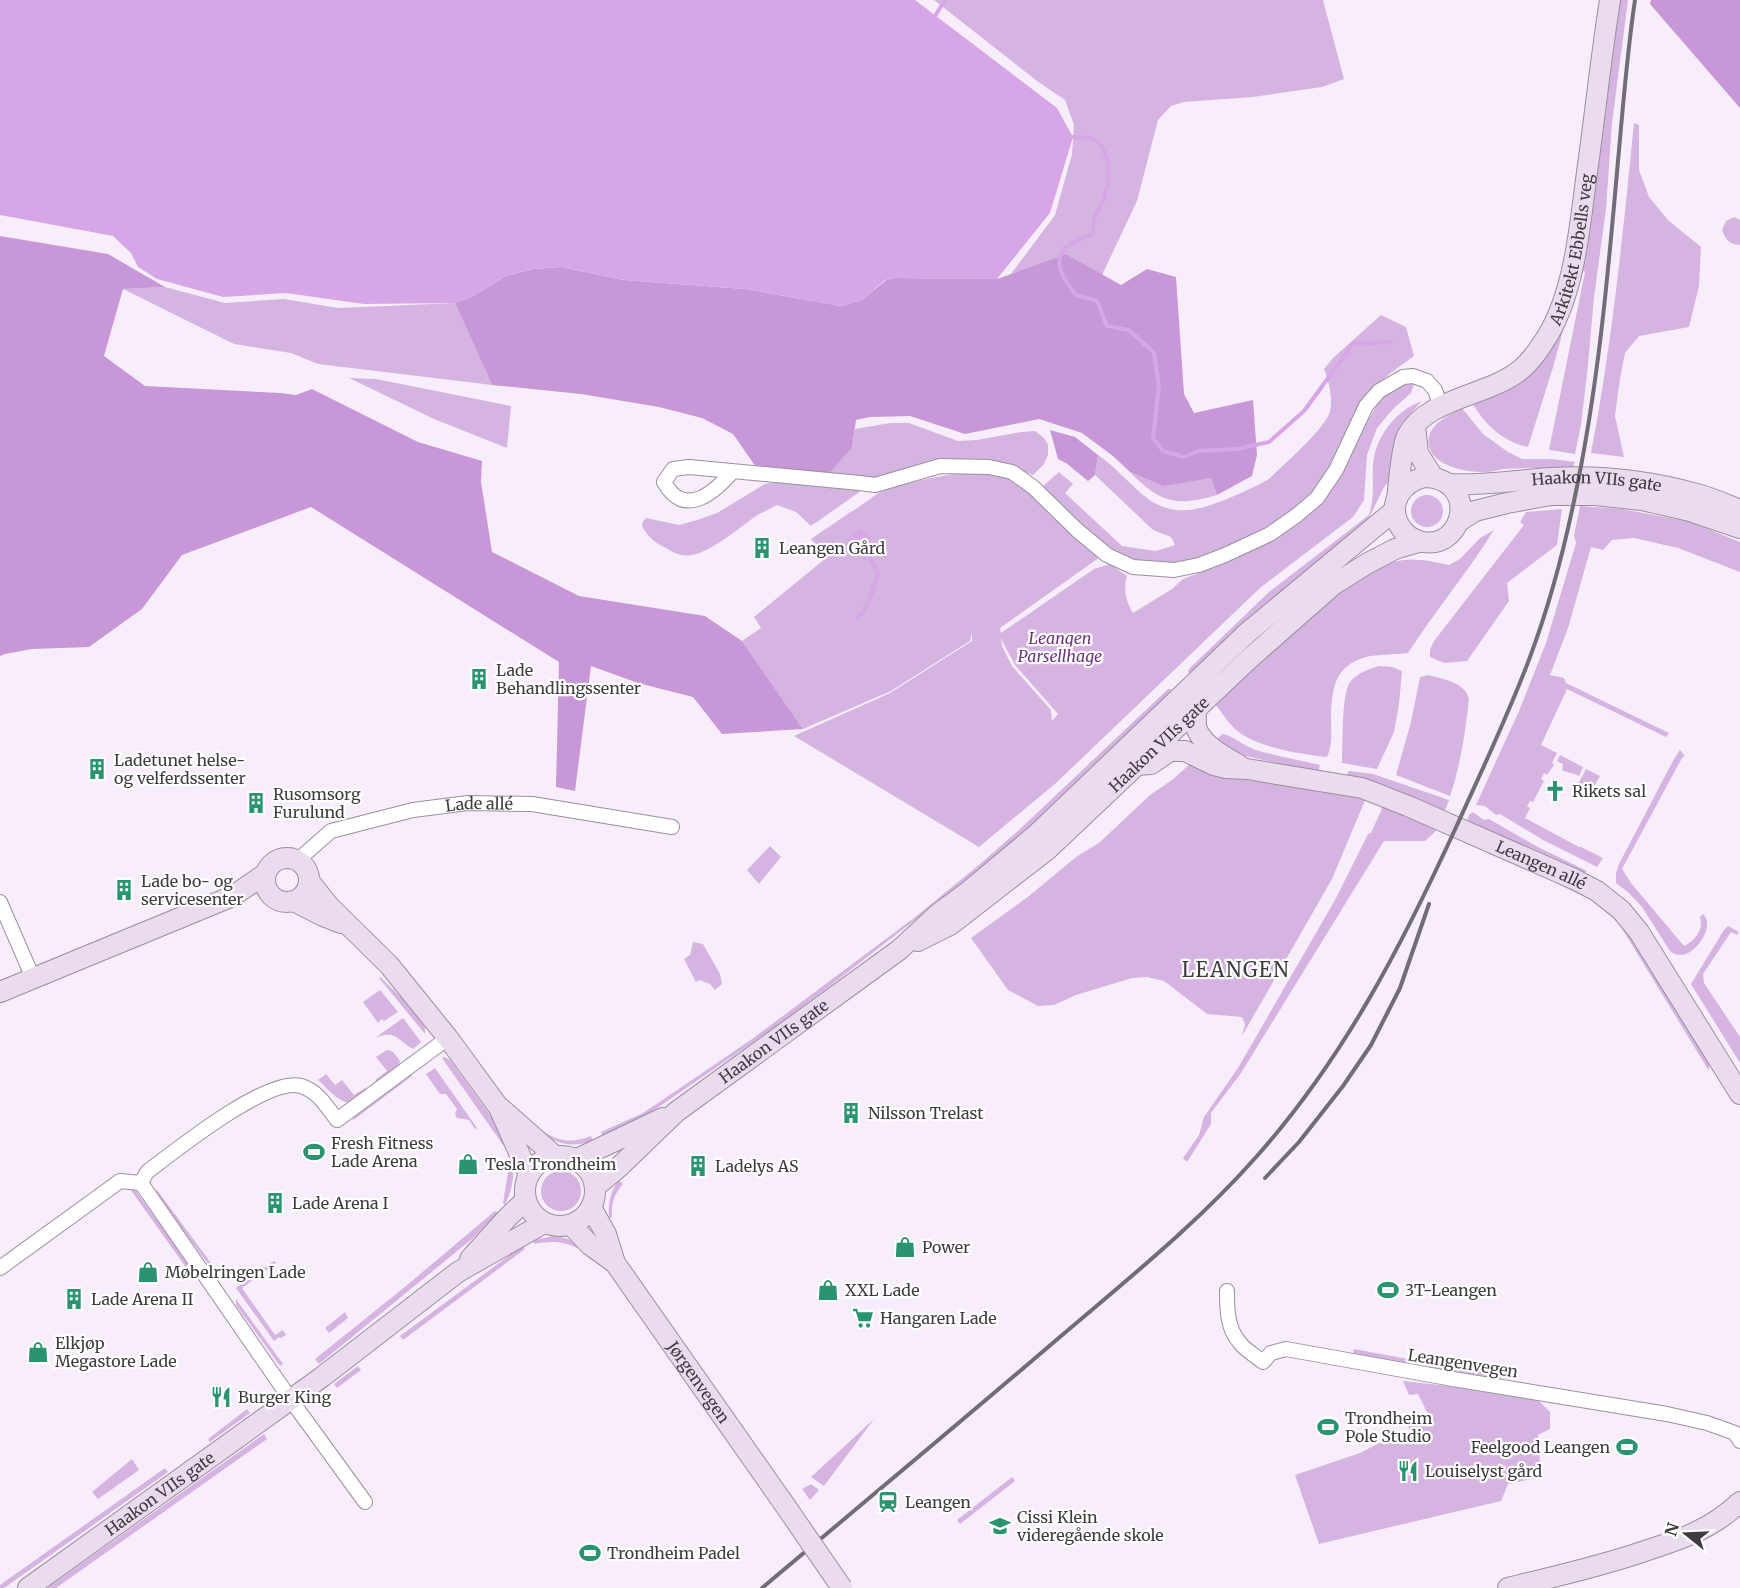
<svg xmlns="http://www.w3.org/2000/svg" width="1740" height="1588" viewBox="0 0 1740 1588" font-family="Merriweather,serif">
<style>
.green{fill:#d5b4e1;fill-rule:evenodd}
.forest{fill:#c797d7}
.water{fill:#d7a6e7}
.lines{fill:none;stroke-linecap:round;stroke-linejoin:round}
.stream{stroke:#d7a6e7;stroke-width:4}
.street-casing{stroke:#99909c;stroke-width:16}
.secondary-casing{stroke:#99909c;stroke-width:22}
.street{stroke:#fff;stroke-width:14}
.secondary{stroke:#eadcee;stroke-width:20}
.rail{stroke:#726d74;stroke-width:4}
.secondary-bridge-casing{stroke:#99909c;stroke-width:22;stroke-linecap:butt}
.secondary-bridge{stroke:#eadcee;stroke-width:20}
.labels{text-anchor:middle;stroke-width:4.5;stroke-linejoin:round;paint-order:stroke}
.street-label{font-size:16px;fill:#3f3b40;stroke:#fff}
.poi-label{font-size:16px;fill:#3f3b40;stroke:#fff;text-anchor:start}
.park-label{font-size:16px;font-style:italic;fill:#6e3481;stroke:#fff}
.quarter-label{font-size:20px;letter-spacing:1.5px;fill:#3f3b40;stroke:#fff}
</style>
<rect width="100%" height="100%" fill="#f8eefb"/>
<g class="green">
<path d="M934,0h389l21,79 -22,8 -69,10 -69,5 -13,4 -13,14 -21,81 -35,74 -36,-21 -55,20 44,-59 17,-61 2,-29 -9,-25 -28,-19z"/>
<path d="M1616,0h12l-16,123 -6,86 -12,88 -6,68 -7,60 -6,29 -26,-4 36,-178 -4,-2z"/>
<path d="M1634,123l5,2v45l10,27 19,23 33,27 -2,39 -10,41 -50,9 -14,17 -5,25 -5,38 9,41 -33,-4c21,-109 32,-220 43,-330z"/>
<path d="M1734,217l6,3v25c-11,-1 -14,-5 -18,-15l4,-9z"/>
<path d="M165,287l60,16 59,-4 54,9 117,-5 37,82 -174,-21 -27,-11 -57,-9 -111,-55z"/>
<path d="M1571,301l-17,63 -26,83c-24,-5 -42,-21 -55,-43l19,-8z"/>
<path d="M1381,315l25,12 8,29c-16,12 -36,24 -48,42 -14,22 -22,50 -36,73 -24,37 -65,59 -104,77 -10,4 -20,9 -30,13 -16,5 -46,5 -63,-2 -37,-14 -64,-45 -91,-72l17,-15 14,12 -8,9 57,53 34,5 19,-6 -4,-8 -18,-7 -58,-55 3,-20c18,12 32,30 49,43 27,20 52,12 80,1 14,-6 28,-12 42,-20 13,-13 58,-52 61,-68 3,-13 -1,-30 -6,-42l9,-11z"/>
<path d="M349,378l27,1 135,27 -4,42 -73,-29z"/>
<path d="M1409,382l5,2 -3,9 -18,16 -16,19 -10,27 -3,45 -11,17 -93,71 -204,195 -77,64 -185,-111 96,-43 82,-52v-8l-2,8 -79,50 -88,38 -61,-88 19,-13 -7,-11 72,-59 -15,-19 41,-28h1l27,-19 13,-5 38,-9 35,-6 33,3 21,9 80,73 -100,71 1,5 93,-64 16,-5 17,12c-4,13 -1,25 6,37l39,-24 11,-10 35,-13 30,-15 66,-42 12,-13 13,-18 24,-49 15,-26 6,-8 19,-11zM1001,639l14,26 43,49 -6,7 -1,-11 -39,-44 -10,-20z"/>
<path d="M1422,401l-20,22 -14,59 -5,7 -16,33 -15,14 -47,35 -80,70 -36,33 -1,-3 2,-3 79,-76 100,-77c6,-19 3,-31 4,-50 2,-28 23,-55 49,-64z"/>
<path d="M1462,408l21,26 25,18 14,7h30l23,3 -2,5c-23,1 -47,1 -70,2 -6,1 -12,3 -18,3 -19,0 -51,-5 -56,-26 -4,-21 18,-29 33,-38z"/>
<path d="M890,423h19l49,18 19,-1 44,-8 14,-1 9,7 4,7v10l-4,9 -11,11 -26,-10 -128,13h-27l-25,-2 25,-28 3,-19z"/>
<path d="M1130,472l31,13 50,-7 6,17c-41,12 -57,8 -87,-23z"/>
<path d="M777,482l91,4 -57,40 -15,-14 -19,-7c-7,4 -14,7 -21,11 -17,12 -43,35 -64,39 -10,2 -18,-2 -26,-7 -11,-5 -18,-11 -24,-22l1,-5 3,-3 33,7 18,-5 20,-7 48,-29z"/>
<circle cx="1427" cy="511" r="16"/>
<path d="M1580,506l42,3 69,13 49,20v30l-62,-24 -44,-10 -22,2 -9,10 -12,-3 -23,81 -18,47 14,3 2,5 103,50 -3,4 -99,-48 -26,56 16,8 -5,10 2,2 -7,10 -3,-2 -3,6 3,2 -11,21 -3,-1 -3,5 3,2 -5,10 54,29h2l22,11 -6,9 -54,-27 -43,-26 -4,1 -11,-9 -9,-1 43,-94 27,-68 30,-100 -2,-7z"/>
<path d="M1562,509l-5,36 -50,38 2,18 -42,60 -23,2 -14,-6v-7l4,-9 90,-116 -4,-3 6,-10z"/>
<path d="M1494,530c-26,42 -59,81 -86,123 -12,2 -31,1 -42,4 -31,9 -34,30 -35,59 0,14 2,28 -4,41 -27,-3 -75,-10 -94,-30 -7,-7 -12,-16 -18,-23 29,-28 58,-55 88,-81 29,-25 61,-56 100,-63 12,-2 34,2 46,5l11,-6 20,-21z"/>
<path d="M1379,666l13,1 10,4 -3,33 -5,28 -17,37 -35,-6c1,-17 -1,-68 8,-81 7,-9 19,-13 29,-16z"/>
<path d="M1428,675c15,4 37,7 41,24 -4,34 -8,65 -19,97l-54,-21 15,-53 9,-45z"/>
<path d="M1168,689h3l1,4 -127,122 -63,53 -143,111 -68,51 -108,74 -18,12 -42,20 -2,-4 42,-19 21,-14 88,-60 162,-121 66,-54 39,-34z"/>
<path d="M1222,734c10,1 22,12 34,16 21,6 43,10 64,15l-2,7 -82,-18 -20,-14z"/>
<path d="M1680,750l5,6 -3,2 -60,111 9,14 53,63c11,-5 20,-17 16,-29l3,-3c15,12 -14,54 -33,37l-28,-44 -13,-14 -13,-10v-10l3,-9 55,-105z"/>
<path d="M1560,755l23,12 -4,9c-7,-4 -10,-2 -17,-6l1,-6 -6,-3z"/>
<path d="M1190,764l35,13 111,15 30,6 -34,81 -90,157 3,-12 -3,-7 -35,-3 -43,-33 -17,-4 -15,1 -56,17 -22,10 -16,1 -30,-16 -37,-52 58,-42 47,-39 23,-14 51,-48 22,-15z"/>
<path d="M1586,769l14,7 -11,19 -4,2 -11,-5z"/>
<path d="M1349,771l24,3 76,26 -5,13 -94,-36 -3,-3z"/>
<path d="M1382,805l57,20 -4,7 -10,9h-41l-143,232 -30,40v11l-24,38 -4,-4 16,-23 5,-18 34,-49 97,-168 33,-66 3,-1 10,-22z"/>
<path d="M1473,812l11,8 5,-1 49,28 49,24 -6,4 -115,-51 3,-9z"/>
<path d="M770,846l11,11 -22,27 -12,-14z"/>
<path d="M1556,878l19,9 34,24 17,19 24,37 59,97v7l-91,-149 -30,-24 -33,-15z"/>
<path d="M1728,926l11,6 -2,3 -6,-3 -28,42 1,9 36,54v26l-49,-79 33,-54z"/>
<path d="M693,942l10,2 17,30 2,10 -7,6 -5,-6 -11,-4 -3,2 -12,-23 6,-4z"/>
<path d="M380,977l24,23 21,27v7l-46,-56z"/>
<path d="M380,990l18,22 -14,9 -2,-2 -4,4 -15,-21z"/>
<path d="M403,1018l18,24 -8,7c-16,-9 -17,-20 -38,-11z"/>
<path d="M389,1050l4,2 7,9 -1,5 -21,18 -3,-4 12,-9 -11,-14 9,-6z"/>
<path d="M444,1057l6,3 43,59 14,28 -4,-2 -61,-87z"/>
<path d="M435,1068l42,60 -2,1 -6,-9 -12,-2 -2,-4 2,-5 -11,-15h-6l-14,-20z"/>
<path d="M326,1074l9,11 7,-5 12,15 11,-7 2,3c-5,3 -11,9 -17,11 -9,3 -25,-16 -32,-22z"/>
<path d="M411,1074l1,2 -60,45 4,-8z"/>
<path d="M544,1132c16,10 29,11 47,4l2,5c-19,6 -33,5 -50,-8z"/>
<path d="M512,1156c3,18 1,32 -7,49l-2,-2 5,-30v-13z"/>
<circle cx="561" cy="1191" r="20"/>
<path d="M619,1180l4,4c-9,10 -12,20 -11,33l-3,1c-1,-15 1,-26 10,-38z"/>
<path d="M130,1189l6,2 59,82v7z"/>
<path d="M157,1190l54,73 -2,2 -55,-73z"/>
<path d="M495,1211l3,2 -26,26 -153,125 -4,-5 91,-73z"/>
<path d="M555,1236l10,2 16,7 -4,3c-15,-7 -26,-7 -42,-4l-3,-4z"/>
<path d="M522,1246l3,3 -122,91 -3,-4z"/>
<path d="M274,1261l2,2 -34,25 33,47 8,-5 3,5 -5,3 -2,-1 -5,4 -38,-53z"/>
<path d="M236,1299l47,65 -3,2 -44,-61z"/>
<path d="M345,1312l3,6 -19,15 -4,-5z"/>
<path d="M1354,1349l54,10 -1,6 -55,-9z"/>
<path d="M1430,1359l72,11 -1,11 -72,-13z"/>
<path d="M358,1366l3,4 -24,18 -3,-4z"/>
<path d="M1403,1381l118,13 19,8 10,10v17l-12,6 3,42 -33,7 -7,17 -182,43 -24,-69 65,-22 25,-13 5,3 21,-11 -3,-5 20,-13 -10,-20 -9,1z"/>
<path d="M247,1409l3,4 -40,29 -2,-3z"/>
<path d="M874,1419l-50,67 -13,-9z"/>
<path d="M264,1434l3,5 -211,149h-9z"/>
<path d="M132,1459l7,11 -41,29 -6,-7z"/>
<path d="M165,1468l3,4 -164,116h-4v-3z"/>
<path d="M1012,1477l3,4 -55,43 -3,-4z"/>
<path d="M811,1484l8,6 -9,10 -8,-11z"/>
</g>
<g class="forest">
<path d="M1651,0h89v108l-90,-104z"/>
<path d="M0,236l108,18 57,33 -42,2 -19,67 41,30 135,7 16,2 16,-6 106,53 64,19 -1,21 11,70 87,44 126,20 37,25 61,88 -81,5 -29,-37 -55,-14 -47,-17 -16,125 -19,-4 3,-125 -248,-155 -129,48 -40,54 -53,38 -57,2 -27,5 -5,2z"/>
<path d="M1066,254l55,31 26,-16 29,8 8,117 10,19 59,-13 4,55 -5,21 -35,19 -6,-17 -48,8 -33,-14 -17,-16 -31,-23 -43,-14 -74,15 -55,-18 -40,1 -14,3 -4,28 -25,28 -69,-6 -25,-36 -31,-16 -43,-11 -78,-13 -89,-9 -37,-82 18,-7 33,-20 27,-7 28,-2 63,13 121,9 96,17 21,-6 24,-20 9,-2 102,1z"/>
<path d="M1050,430l25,7 23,18 -3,20 -7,6 -22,-18 -8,-4z"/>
</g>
<g class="water">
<path d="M0,0h915l142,108 16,29 -23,76 -53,66 -102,-1 -10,2 -23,20 -21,6 -96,-17 -121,-9 -63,-13 -28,2 -27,7 -33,20 -18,7 -91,1 -78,-11 -63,4 -66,-18 -19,-12 -7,-14 -18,-17 -113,-21z"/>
<path d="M860,528l18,20 -13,13 -18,-20z"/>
</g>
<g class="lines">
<g class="stream">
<path d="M935,16l10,-16"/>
<path d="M1073,137l18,1 10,7 7,16v23l-5,18 -9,15 -1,17c-17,6 -40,14 -32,37 3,8 10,17 15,24l21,6 10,25 22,4 25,23 5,33 -6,52 10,13 21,6 15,-6 38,-2 32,-7 35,-31 49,-67 38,-2"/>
<path d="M858,618c12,-13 15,-29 20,-45l-9,-16"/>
</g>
<defs>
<g id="street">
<path d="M733,471c-19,22 -49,48 -69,11l9,-13 16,-2 171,16 15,2 65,-19 49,1 23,5 21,15 44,43 30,25 26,12 41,3 25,-5 26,-10 45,-21 27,-19 20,-17 19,-28 30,-64 13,-15 24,-14 10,-1 14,5 8,9 6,17"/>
<path id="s1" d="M298,860l33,-29 82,-21 55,-7 64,1 140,23"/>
<path d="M0,902l33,76"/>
<path d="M141,1183l150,217 74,102"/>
<path d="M141,1183l6,-11c28,-21 121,-96 154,-86 17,5 26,21 36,34l111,-82"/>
<path d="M0,1268l120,-87 21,2"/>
<path d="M1227,1291c0,19 0,37 13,52 5,7 16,13 23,19l8,-9 15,-4 167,30 214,35 40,9 28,10 5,8"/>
</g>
<g id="secondary">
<path d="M1415,425l3,28 15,24"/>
<path d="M1424,477c55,1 42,72 -1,65 -11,-2 -20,-9 -25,-19 -10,-22 5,-40 26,-46z"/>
<path id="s2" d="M1450,484c34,2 67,-4 101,-6 49,-3 99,3 146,16 14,4 29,10 43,16"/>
<path id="s3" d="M1397,499c2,-14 4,-51 10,-63 20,-38 80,-40 112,-65 12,-9 21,-23 29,-36 27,-45 32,-111 39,-163 8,-57 14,-115 23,-172"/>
<path d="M1458,522l17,-11 32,-8 44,-8h44l47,5 48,11 50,17"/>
<path d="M1196,710c0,7 -1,13 1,20 7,16 28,27 42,35"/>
<path id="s4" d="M1137,765l14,-1 19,-13h15l29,14 12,3 21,1 115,19 46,18 166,73 23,12 24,19 18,22 101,162"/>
<circle cx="287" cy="880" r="22"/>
<path d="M310,882l19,24 60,59 59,73 49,67 59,52"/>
<path d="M294,901l29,15 18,7"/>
<path id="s5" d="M918,941l32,-16 97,-75 202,-191 84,-74 35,-22 27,-14 24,-7"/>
<path d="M0,992l233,-96 32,-22"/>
<path d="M500,1110l29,65"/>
<circle cx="560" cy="1191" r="35"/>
<path d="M575,1160l88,-42"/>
<path id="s6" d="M595,1187l24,-20 57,-55 223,-162 40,-37 30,-22 68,-57 210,-201 148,-123"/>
<path d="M591,1207l15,27 9,29"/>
<path id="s7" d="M571,1225l19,20 25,18 167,238"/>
<path d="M470,1259l38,-42 18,-17"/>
<path id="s8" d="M28,1588l294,-211 136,-105 86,-49"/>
<path d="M1508,1588c45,-11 90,-21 134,-36 37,-12 69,-22 98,-50"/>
</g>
</defs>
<use href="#street" class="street-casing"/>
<use href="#secondary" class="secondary-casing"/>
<use href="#street" class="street"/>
<use href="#secondary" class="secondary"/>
<g class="rail">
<path d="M1265,1178l34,-36 44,-56 28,-41 29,-57 29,-84"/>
<path d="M762,1588c100,-84 200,-167 299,-252 67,-57 137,-113 196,-180 88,-99 146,-213 201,-333 25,-55 51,-110 72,-166 19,-51 33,-103 44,-156 24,-112 34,-226 44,-340 5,-54 9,-108 17,-161"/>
</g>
<defs>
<path id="secondary-bridge" d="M782,1501l60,87"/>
</defs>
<use href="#secondary-bridge" class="secondary-bridge-casing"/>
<use href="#secondary-bridge" class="secondary-bridge"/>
</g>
<defs>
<symbol id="building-bare" viewBox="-9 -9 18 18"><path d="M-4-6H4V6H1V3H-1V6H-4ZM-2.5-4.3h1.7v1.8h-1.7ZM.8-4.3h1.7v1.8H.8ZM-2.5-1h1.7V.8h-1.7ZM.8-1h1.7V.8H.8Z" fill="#299372" stroke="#fff" stroke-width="2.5" paint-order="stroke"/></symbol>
<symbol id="church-bare" viewBox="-9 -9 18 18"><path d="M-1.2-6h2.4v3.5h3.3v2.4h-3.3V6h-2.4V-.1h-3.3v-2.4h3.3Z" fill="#299372" stroke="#fff" stroke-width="2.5" paint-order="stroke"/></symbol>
<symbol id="stadium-bare" viewBox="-9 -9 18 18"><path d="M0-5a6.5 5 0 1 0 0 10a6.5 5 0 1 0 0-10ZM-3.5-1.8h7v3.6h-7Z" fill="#299372" stroke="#fff" stroke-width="2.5" paint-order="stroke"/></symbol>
<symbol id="shop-bare" viewBox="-9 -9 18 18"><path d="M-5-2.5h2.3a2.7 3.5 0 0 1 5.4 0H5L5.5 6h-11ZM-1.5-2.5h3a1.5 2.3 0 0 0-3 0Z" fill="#299372" stroke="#fff" stroke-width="2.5" paint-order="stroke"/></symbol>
<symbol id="supermarket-bare" viewBox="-9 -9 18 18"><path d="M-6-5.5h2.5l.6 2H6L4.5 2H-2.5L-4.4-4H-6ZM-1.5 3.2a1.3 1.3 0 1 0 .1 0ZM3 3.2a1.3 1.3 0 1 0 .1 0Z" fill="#299372" stroke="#fff" stroke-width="2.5" paint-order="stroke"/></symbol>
<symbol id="restaurant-bare" viewBox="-9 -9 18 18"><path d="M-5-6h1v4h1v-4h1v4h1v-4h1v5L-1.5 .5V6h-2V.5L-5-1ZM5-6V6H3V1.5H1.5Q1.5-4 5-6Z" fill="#299372" stroke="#fff" stroke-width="2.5" paint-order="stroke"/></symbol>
<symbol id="station-bare" viewBox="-9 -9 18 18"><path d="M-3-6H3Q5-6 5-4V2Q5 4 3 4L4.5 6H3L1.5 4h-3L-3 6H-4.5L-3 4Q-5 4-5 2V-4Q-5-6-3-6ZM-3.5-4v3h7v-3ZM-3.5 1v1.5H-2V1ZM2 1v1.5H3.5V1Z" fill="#299372" stroke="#fff" stroke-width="2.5" paint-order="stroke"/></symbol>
<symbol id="school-bare" viewBox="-9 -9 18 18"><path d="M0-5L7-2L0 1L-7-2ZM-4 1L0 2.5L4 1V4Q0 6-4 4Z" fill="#299372" stroke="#fff" stroke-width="2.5" paint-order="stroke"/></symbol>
</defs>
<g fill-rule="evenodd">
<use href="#building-bare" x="747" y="533" width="30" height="30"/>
<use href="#building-bare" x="464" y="664" width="30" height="30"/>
<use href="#building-bare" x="82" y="754" width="30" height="30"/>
<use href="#church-bare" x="1540" y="776" width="30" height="30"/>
<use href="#building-bare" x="241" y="788" width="30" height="30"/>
<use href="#building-bare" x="109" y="875" width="30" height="30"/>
<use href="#building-bare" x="836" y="1098" width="30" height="30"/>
<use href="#stadium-bare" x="299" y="1137" width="30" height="30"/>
<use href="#shop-bare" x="453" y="1149" width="30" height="30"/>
<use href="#building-bare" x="683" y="1151" width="30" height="30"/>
<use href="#building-bare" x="260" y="1188" width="30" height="30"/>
<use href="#shop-bare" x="890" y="1232" width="30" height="30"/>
<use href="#shop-bare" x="133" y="1257" width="30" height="30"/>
<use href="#shop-bare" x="813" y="1275" width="30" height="30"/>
<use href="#stadium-bare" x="1373" y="1275" width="30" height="30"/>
<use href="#building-bare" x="59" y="1284" width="30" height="30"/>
<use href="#supermarket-bare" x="848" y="1303" width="30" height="30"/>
<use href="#shop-bare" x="23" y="1337" width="30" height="30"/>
<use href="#restaurant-bare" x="206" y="1382" width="30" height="30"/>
<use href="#stadium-bare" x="1313" y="1412" width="30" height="30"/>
<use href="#stadium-bare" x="1612" y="1432" width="30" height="30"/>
<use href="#restaurant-bare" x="1393" y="1456" width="30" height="30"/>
<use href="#station-bare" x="873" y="1487" width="30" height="30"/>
<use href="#school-bare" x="985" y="1511" width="30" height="30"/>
<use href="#stadium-bare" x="575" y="1538" width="30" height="30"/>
</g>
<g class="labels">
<g class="street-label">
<text dy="6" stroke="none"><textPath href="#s3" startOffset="332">Arkitekt Ebbells veg</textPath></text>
<text dy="6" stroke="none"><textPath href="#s2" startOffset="147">Haakon VIIs gate</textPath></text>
<text dy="6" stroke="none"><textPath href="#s5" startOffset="312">Haakon VIIs gate</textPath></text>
<text dy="6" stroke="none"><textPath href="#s1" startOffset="195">Lade allé</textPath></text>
<text dy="6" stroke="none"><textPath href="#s4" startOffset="429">Leangen allé</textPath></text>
<text dy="6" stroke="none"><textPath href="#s6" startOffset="231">Haakon VIIs gate</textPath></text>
<text transform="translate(1463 1363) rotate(9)" y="6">Leangenvegen</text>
<text dy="6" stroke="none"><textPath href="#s7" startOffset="204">Jørgenvegen</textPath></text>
<text dy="6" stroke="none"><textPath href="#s8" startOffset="162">Haakon VIIs gate</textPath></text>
</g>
<g class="poi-label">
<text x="779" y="554">Leangen Gård</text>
<text x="496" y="676">Lade<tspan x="496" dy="18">Behandlingssenter</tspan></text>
<text x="114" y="766">Ladetunet helse-<tspan x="114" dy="18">og velferdssenter</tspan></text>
<text x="1572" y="797">Rikets sal</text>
<text x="273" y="800">Rusomsorg<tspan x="273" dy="18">Furulund</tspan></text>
<text x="141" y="887">Lade bo- og<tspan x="141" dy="18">servicesenter</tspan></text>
<text x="868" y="1119">Nilsson Trelast</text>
<text x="331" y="1149">Fresh Fitness<tspan x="331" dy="18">Lade Arena</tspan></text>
<text x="485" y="1170">Tesla Trondheim</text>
<text x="715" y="1172">Ladelys AS</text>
<text x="292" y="1209">Lade Arena I</text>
<text x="922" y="1253">Power</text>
<text x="165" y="1278">Møbelringen Lade</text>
<text x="845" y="1296">XXL Lade</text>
<text x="1405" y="1296">3T-Leangen</text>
<text x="91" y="1305">Lade Arena II</text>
<text x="880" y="1324">Hangaren Lade</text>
<text x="55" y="1349">Elkjøp<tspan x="55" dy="18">Megastore Lade</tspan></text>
<text x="238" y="1403">Burger King</text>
<text x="1345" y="1424">Trondheim<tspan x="1345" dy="18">Pole Studio</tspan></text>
<text x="1610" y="1453" text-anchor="end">Feelgood Leangen</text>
<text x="1425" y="1477">Louiselyst gård</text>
<text x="905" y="1508">Leangen</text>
<text x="1017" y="1523">Cissi Klein<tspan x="1017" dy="18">videregående skole</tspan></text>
<text x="607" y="1559">Trondheim Padel</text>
</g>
<g class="park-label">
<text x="1060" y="644">Leangen<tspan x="1060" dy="18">Parsellhage</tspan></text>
</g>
<g class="quarter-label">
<text x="1236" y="977">LEANGEN</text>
</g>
</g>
<g transform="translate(1686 1534) rotate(288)" stroke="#ffffff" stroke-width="4.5" paint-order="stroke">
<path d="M0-4.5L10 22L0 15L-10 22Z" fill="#3f3b40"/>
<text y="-9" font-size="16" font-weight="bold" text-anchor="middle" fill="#3f3b40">N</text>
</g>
</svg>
